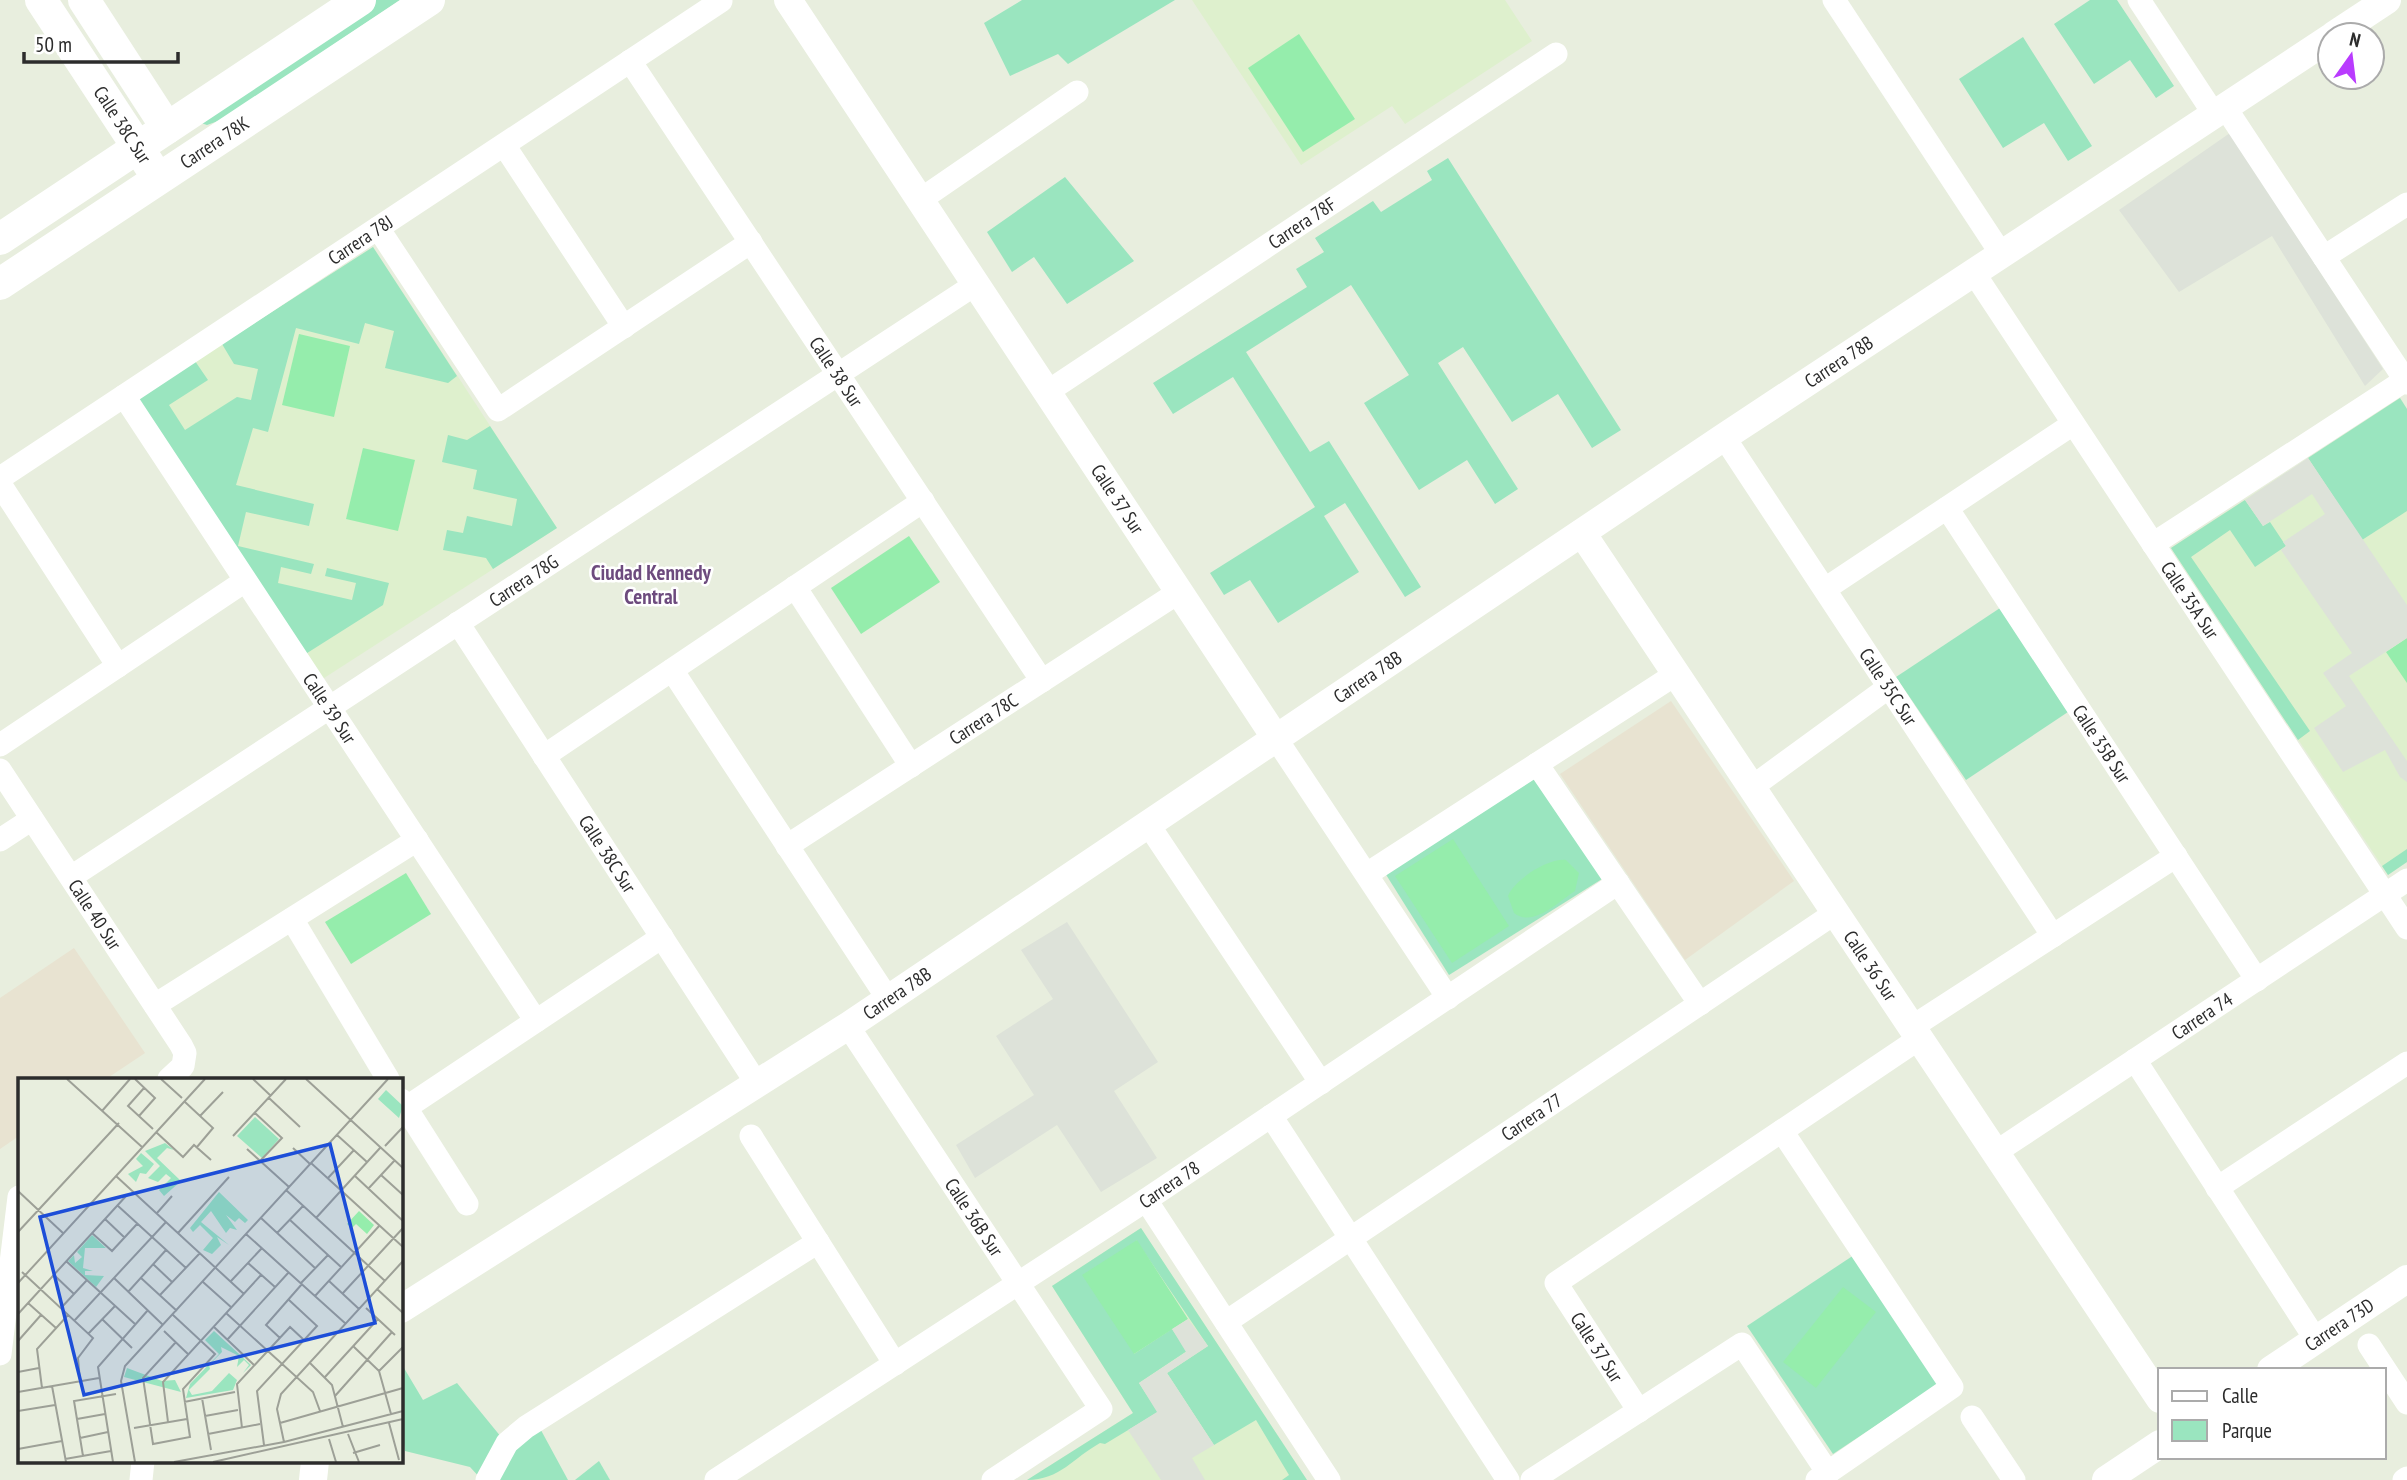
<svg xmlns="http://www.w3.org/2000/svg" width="2407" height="1480" viewBox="0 0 2407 1480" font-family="'PT Sans Narrow',sans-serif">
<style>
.education{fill:#def0cd}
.medical{fill:#e8e3d1}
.green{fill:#9ae5bf}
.pitch{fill:#95edac}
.plaza{fill:#dde2d9}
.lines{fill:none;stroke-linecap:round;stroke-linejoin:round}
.minor{stroke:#fff;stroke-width:23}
.tertiary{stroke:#fff;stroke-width:28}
.secondary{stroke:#fff;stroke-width:32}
.labels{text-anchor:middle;stroke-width:5;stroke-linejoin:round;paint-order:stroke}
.street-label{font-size:19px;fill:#2c2c2c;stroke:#fff}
.neighbourhood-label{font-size:21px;font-weight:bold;fill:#6d4b7e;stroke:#fff}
.inset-road{fill:none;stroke:#9da097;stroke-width:2}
.view{fill:#1d4ed8;fill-opacity:0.15;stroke:#1d4ed8;stroke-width:3.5}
.inset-edge{fill:none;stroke:#2c2c2c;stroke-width:3.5}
</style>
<rect width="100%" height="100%" fill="#e8eede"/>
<g class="education">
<path d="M1192,0h313l27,41 -127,83 -13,-18 -91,59z"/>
<path d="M373,247l184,281 -236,152 -184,-281z"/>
<path d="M2400,398l7,11v453l-19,13 -217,-327z"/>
<path d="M1141,1228l166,252h-280l106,-67 -81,-127z"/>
</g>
<g class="medical">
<path d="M1671,701l123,180 -109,79 -125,-186z"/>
<path d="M74,948l71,105 -39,26h-87v57l-19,13v-151z"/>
</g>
<g class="green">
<path d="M371,0h29l-179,120 -14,5 -9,-3z"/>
<path d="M1022,0h153l-107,64 -10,-10 -48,22 -26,-53z"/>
<path d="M2090,0h27l57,86 -18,12 -26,-38 -36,24 -40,-60z"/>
<path d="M2023,37l69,109 -24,15 -24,-38 -41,25 -44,-69z"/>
<path d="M1448,158l173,272 -29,18 -34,-54 -46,28 -49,-75 -25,16 80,126 -23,15 -28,-44 -48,30 -55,-87 45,-28 -58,-90 -105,67 64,100 19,-11 92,146 -16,10 -60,-94 -21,13 35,56 -81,51 -28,-43 -26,15 -14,-22 105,-66 -82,-130 -60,37 -20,-31 154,-96 -11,-18 28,-17 -9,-14 58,-37 8,11 51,-32 -5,-9z"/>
<path d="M1065,177l69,84 -67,43 -33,-47 -22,15 -25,-40z"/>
<path d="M373,247l84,129 -9,7 -63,-15 9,-37 -29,-8 -6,21 -63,-16 -28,104 -15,-4 -17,57 78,19 -5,22 -63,-14 -8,34 76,18 -3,10 -30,-7 -3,16 74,17 4,-17 -31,-7 2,-8 62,15 -6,22 -79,50 -167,-256 58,-38 13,19 -39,25 16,25 52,-33 14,3 7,-31 -24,-5 -12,-20z"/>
<path d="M2400,398l7,11v102l-45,29 -54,-82z"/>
<path d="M490,426l67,102 -64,41 -7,-11 -43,-8 4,-20 16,3 4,-17 45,10 5,-27 -44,-10 4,-19 -35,-8 6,-27 19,5z"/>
<path d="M2245,500l18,26 7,-4 16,24 -31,21 -25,-37 -39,27 119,174 -12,9 -127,-192z"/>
<path d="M2000,608l68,104 -102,68 -70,-103z"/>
<path d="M1537,777l65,102 -153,96 -64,-102z"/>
<path d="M2407,849v13l-19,13 -6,-9z"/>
<path d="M1141,1228l166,252h-25l7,-5 -33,-55 -42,25 -47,-72 41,-27 -72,-106 -2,114 38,-25 15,22 -48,32 19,29 -53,32 -5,-1c-27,15 -40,37 -73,37l106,-67 -81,-127z"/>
<path d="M1854,1255l86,128 -107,71 -86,-128z"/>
<path d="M401,1363l22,37 34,-17 49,60 30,-22 32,59h-86l-12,-13 -65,-16 -4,-31z"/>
<path d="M599,1461l11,19h-35z"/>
</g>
<g class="pitch">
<path d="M1299,34l56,85 -52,33 -55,-84z"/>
<path d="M299,334l51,12 -16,71 -52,-12z"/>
<path d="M363,448l52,12 -17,71 -52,-12z"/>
<path d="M909,536l31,46 -79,52 -30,-46z"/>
<path d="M2407,638v45l-21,-31z"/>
<path d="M1453,839l56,87 -57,37 -57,-87z"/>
<path d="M1566,860l13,13 -4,18c-17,11 -42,37 -61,22l-6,-17c6,-16 40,-38 58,-36z"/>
<path d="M406,873l25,41 -80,50 -26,-42z"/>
<path d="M1137,1240l51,79 -54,35 -52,-79z"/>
<path d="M1843,1287l33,25 -60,76 -33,-26z"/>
</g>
<g class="plaza">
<path d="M2230,133l153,236 -18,17 -93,-150 -93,56 -60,-82z"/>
<path d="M2308,458l99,147v33l-58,38 58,85v21l-7,-5 -15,-27 -42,22 -29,-44 32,-22 -23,-33 29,-20 -71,-103 5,-4 -3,-4 42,-28 -13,-20 -49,32 -18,-26z"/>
<path d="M1067,922l91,140 -44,29 43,67 -56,34 -44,-67 -82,53 -19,-33 78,-50 -38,-59 57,-37 -32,-49z"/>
<path d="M1188,1319l20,27 -41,27 47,72 -22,13 13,22h-44l-33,-50 29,-18 -18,-29 47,-31 -14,-23z"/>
</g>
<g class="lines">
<g class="minor">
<path d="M1834,0l168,255"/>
<path d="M2139,0l75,114"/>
<path id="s1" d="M630,61l412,620"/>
<path d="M2225,107l182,276"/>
<path d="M504,145l120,182"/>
<path d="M920,200l157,-108"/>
<path d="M378,228l120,182 253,-168"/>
<path d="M2324,257l83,-53"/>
<path id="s2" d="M1974,273l433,655"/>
<path id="s3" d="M1047,392l509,-338"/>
<path id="s4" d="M124,396l412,625"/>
<path id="s5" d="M1724,437l329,499"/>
<path id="s6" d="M0,478l721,-477"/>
<path d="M0,484l118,182"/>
<path id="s7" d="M1947,508l310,472"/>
<path d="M2153,544l254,-165"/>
<path d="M795,587l116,179"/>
<path d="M1825,589l248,-165"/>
<path id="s8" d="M458,623l299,461"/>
<path d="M672,670l216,329"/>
<path d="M1277,740l171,258"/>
<path d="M0,745l245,-164"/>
<path d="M544,756l379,-255"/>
<path d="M1537,764l163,240"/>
<path id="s9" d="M0,770l181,275 4,8 -2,13 -14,13"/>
<path d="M1752,787l137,-100"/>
<path d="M1148,824l173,259"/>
<path d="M0,840l32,-21"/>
<path id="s10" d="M787,846l392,-254"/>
<path d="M1367,874l309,-200"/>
<path id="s11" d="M71,877l905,-593"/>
<path d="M292,919l96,160"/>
<path d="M155,1005l262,-165"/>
<path id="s12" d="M848,1026l253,383 -108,71"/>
<path d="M1912,1027l264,-171"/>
<path d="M2135,1060l181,280"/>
<path d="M401,1100l66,104"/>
<path d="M401,1111l261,-174"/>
<path d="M1271,1116l237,364"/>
<path d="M1782,1131l170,256 -135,93"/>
<path d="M751,1136l144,228"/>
<path id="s13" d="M1996,1152l411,-272"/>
<path d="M2217,1188l190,-125"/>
<path d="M1146,1200l183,280"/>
<path id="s14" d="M1226,1322l609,-409"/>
<path d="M2369,1345l38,58"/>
<path d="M0,1354l19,-157"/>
<path d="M1639,1411l-83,-128 364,-245"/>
<path d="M1972,1417l42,63"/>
<path d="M141,1480l2,-19"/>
<path d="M487,1480l20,-37 19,-16 292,-185"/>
<path id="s15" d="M716,1480l418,-272 484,-325"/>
<path d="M1532,1480l210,-136 86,129"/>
<path d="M2404,1480l3,-2"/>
</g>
<g class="tertiary">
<path id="s16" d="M788,0l489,740"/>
<path d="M2334,35l53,-35"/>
<path id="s17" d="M1582,533l578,866"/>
<path id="s18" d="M401,1309l447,-283 876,-589 606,-399"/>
<path id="s19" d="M2271,1370l136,-91"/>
<path d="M313,1480l2,-19"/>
<path d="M2106,1480l54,-36"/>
</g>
<g class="secondary">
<path id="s20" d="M41,0l109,166"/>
<path d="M84,0l83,128"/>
<path d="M0,239l360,-239"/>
<path id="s21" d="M0,284l429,-284"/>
</g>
</g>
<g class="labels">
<g class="street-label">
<text dy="7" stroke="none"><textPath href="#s20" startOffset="149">Calle 38C Sur</textPath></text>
<text dy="7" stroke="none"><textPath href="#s21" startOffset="257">Carrera 78K</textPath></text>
<text dy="7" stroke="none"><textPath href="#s3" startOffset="306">Carrera 78F</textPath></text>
<text dy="7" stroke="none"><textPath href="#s6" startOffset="432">Carrera 78J</textPath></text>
<text dy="7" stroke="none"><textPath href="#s18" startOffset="1722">Carrera 78B</textPath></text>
<text dy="7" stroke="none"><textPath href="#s1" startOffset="373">Calle 38 Sur</textPath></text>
<text dy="7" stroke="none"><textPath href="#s16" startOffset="598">Calle 37 Sur</textPath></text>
<text dy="7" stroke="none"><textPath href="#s11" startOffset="541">Carrera 78G</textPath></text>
<text dy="7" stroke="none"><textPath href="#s2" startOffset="392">Calle 35A Sur</textPath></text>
<text dy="7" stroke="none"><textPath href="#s18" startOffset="1155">Carrera 78B</textPath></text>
<text dy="7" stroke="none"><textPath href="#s5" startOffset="299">Calle 35C Sur</textPath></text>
<text dy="7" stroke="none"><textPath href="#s4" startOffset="374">Calle 39 Sur</textPath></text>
<text dy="7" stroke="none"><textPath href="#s10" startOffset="234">Carrera 78C</textPath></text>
<text dy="7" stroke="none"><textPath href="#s7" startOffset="282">Calle 35B Sur</textPath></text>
<text dy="7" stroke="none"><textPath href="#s8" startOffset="275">Calle 38C Sur</textPath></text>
<text dy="7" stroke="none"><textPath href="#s9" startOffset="173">Calle 40 Sur</textPath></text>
<text dy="7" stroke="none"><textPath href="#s17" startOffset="520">Calle 36 Sur</textPath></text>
<text dy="7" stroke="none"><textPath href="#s18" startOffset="588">Carrera 78B</textPath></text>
<text dy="7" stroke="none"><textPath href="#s13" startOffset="247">Carrera 74</textPath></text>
<text dy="7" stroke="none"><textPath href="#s14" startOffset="368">Carrera 77</textPath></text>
<text dy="7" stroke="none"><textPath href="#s15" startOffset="541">Carrera 78</textPath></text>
<text dy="7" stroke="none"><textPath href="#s12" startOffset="229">Calle 36B Sur</textPath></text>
<text dy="7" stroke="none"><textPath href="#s19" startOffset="82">Carrera 73D</textPath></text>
<text transform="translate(1597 1347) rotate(57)" y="7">Calle 37 Sur</text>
</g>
<g class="neighbourhood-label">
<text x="651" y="580">Ciudad Kennedy<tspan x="651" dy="24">Central</tspan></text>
</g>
</g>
<g transform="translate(18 1078)">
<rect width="385" height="385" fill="#e8eede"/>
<path d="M368,12l17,16 -4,12 -21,-19zM237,39l24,22 -17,19 -25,-22zM147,65l9,7 -7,-2 -10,10 24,23 -17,15 -5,-6 12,-12 -5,-4 -8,8 -10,-4 12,-12 -15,-15zM123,75l13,11 -8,10 -6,-1 -4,9 -8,-8 15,-8 -7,-7zM201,114l29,28 -3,3 -6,-5 -4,4 -9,-7 11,15 -7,-2 -4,5 -15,-22 -10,11 28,23 -12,-8 4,8 -9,9 -9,-4 10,-12 -13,-13 -7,7 -3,-4zM74,157l14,13h-21l-2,20 10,3h-8v4l19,1 -8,11 -28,-26 6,-6 1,8 7,-6 -5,-5zM196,253l37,34 -8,8 6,-8 -5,-5 -7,7 2,-11 -18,-9 1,5 -13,13 1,4 -21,21 3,5 20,-4 17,-18 8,7 -4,10 -47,8 4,-14 29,-30 -14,-14zM109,290l35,13 13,-1 6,12 -57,-15z" fill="#9ae5bf"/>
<path d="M341,133l15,14 -7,9 -11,-10 -4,4 -5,-4z" fill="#95edac"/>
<path class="inset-road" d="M49,1l75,68M117,1l20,19 -16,18M143,1l21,19M235,1l18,17M288,1l97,89M126,10l-16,18 25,23M251,20l31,29M167,24l28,26 -16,19M84,33l28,-32M237,35l27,25 -22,23M182,38l23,-24M138,54l27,25 11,-12 17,15M319,57l30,27M215,58l53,-57M367,68l18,-19M275,70l17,16M229,71l42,38M293,85l92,84M363,97l22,20M98,98l128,118M337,98l48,45M310,100l26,-28M350,111l27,-29M268,112l99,91M0,113l46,43M99,127l69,63M139,135l15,-17M243,140l54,50M298,140l64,-70M87,141l20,19M272,142l51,47M0,154l101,-109M74,155l20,18 25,-27M160,155l51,-56M259,155l26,-27M228,156l100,90M48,183l69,63M230,185l27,24M135,186l19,18M4,194l71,66 -15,20 2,23M36,197l20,19M96,200l49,47M123,200l36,33M213,203l31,-33M311,203l30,28M185,204l29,26M0,205l187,-204M283,205l27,-28M359,211l26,24M110,214l38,-42M325,215l60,-65M142,217l40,-42M297,218l65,-71M10,225l28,25M43,230l26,-28M348,230l29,27M208,235l87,79 7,19M0,236l109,-119M155,237l42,39 -32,35 7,48 -37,7 -10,-66 33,-36M84,241l30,29M56,243l92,-99M196,249l40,38M146,253l25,24M70,256l27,-28M262,260l-14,-13 36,-41M209,262l62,-68M0,263l23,-26M335,268l26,25M292,285l22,22 11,42M361,293l12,43M361,293l24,-24M0,294l21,-4M307,299l53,-58M34,308l14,76M24,310l-5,-39 31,-34M0,314l81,-14M317,318l57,-64M184,320l9,52M166,324l51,-10M0,333l37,-6M187,338l33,-6M59,341l28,-5M150,344l-5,-40 98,-107M262,345l123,-35M371,345l10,37M116,350l53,-9M224,350l-5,-44 53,-57 14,13M190,356l52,-10M330,356l11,28M62,360l28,-6M311,361l7,23M266,364l-7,-33 4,-15 122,-133M246,367l-7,-54 60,-65 -28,-26M0,371l44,-8M335,375l27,-8M65,378l-9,-55 42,-7M47,381l46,-8M95,384l-15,-95 50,-57M117,384l-14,-81 4,-15 263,-287M156,384l110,-20 119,-31M195,384l190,-43"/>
<path class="view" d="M312,66l45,179 -291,72 -44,-178z"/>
<rect width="385" height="385" class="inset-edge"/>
</g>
<rect x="2158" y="1368" width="228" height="91" fill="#ffffff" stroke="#ababab" stroke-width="2"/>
<rect x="2172" y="1391" width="35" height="10" fill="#ffffff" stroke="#ababab" stroke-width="2"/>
<text x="2222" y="1403" font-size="21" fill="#2c2c2c">Calle</text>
<rect x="2172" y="1420" width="35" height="21" fill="#9ae5bf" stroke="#ababab" stroke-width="2"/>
<text x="2222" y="1438" font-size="21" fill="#2c2c2c">Parque</text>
<g transform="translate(2351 56) rotate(14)"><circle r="33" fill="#ffffff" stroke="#ababab" stroke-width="2"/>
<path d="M0-5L12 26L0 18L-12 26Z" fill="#b93bfe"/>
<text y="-10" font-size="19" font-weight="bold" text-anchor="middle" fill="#2c2c2c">N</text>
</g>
<path d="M24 52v10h154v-10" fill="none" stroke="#2c2c2c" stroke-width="3.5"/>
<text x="35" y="52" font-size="21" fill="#2c2c2c" stroke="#ffffff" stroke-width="5" paint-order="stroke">50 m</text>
</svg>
